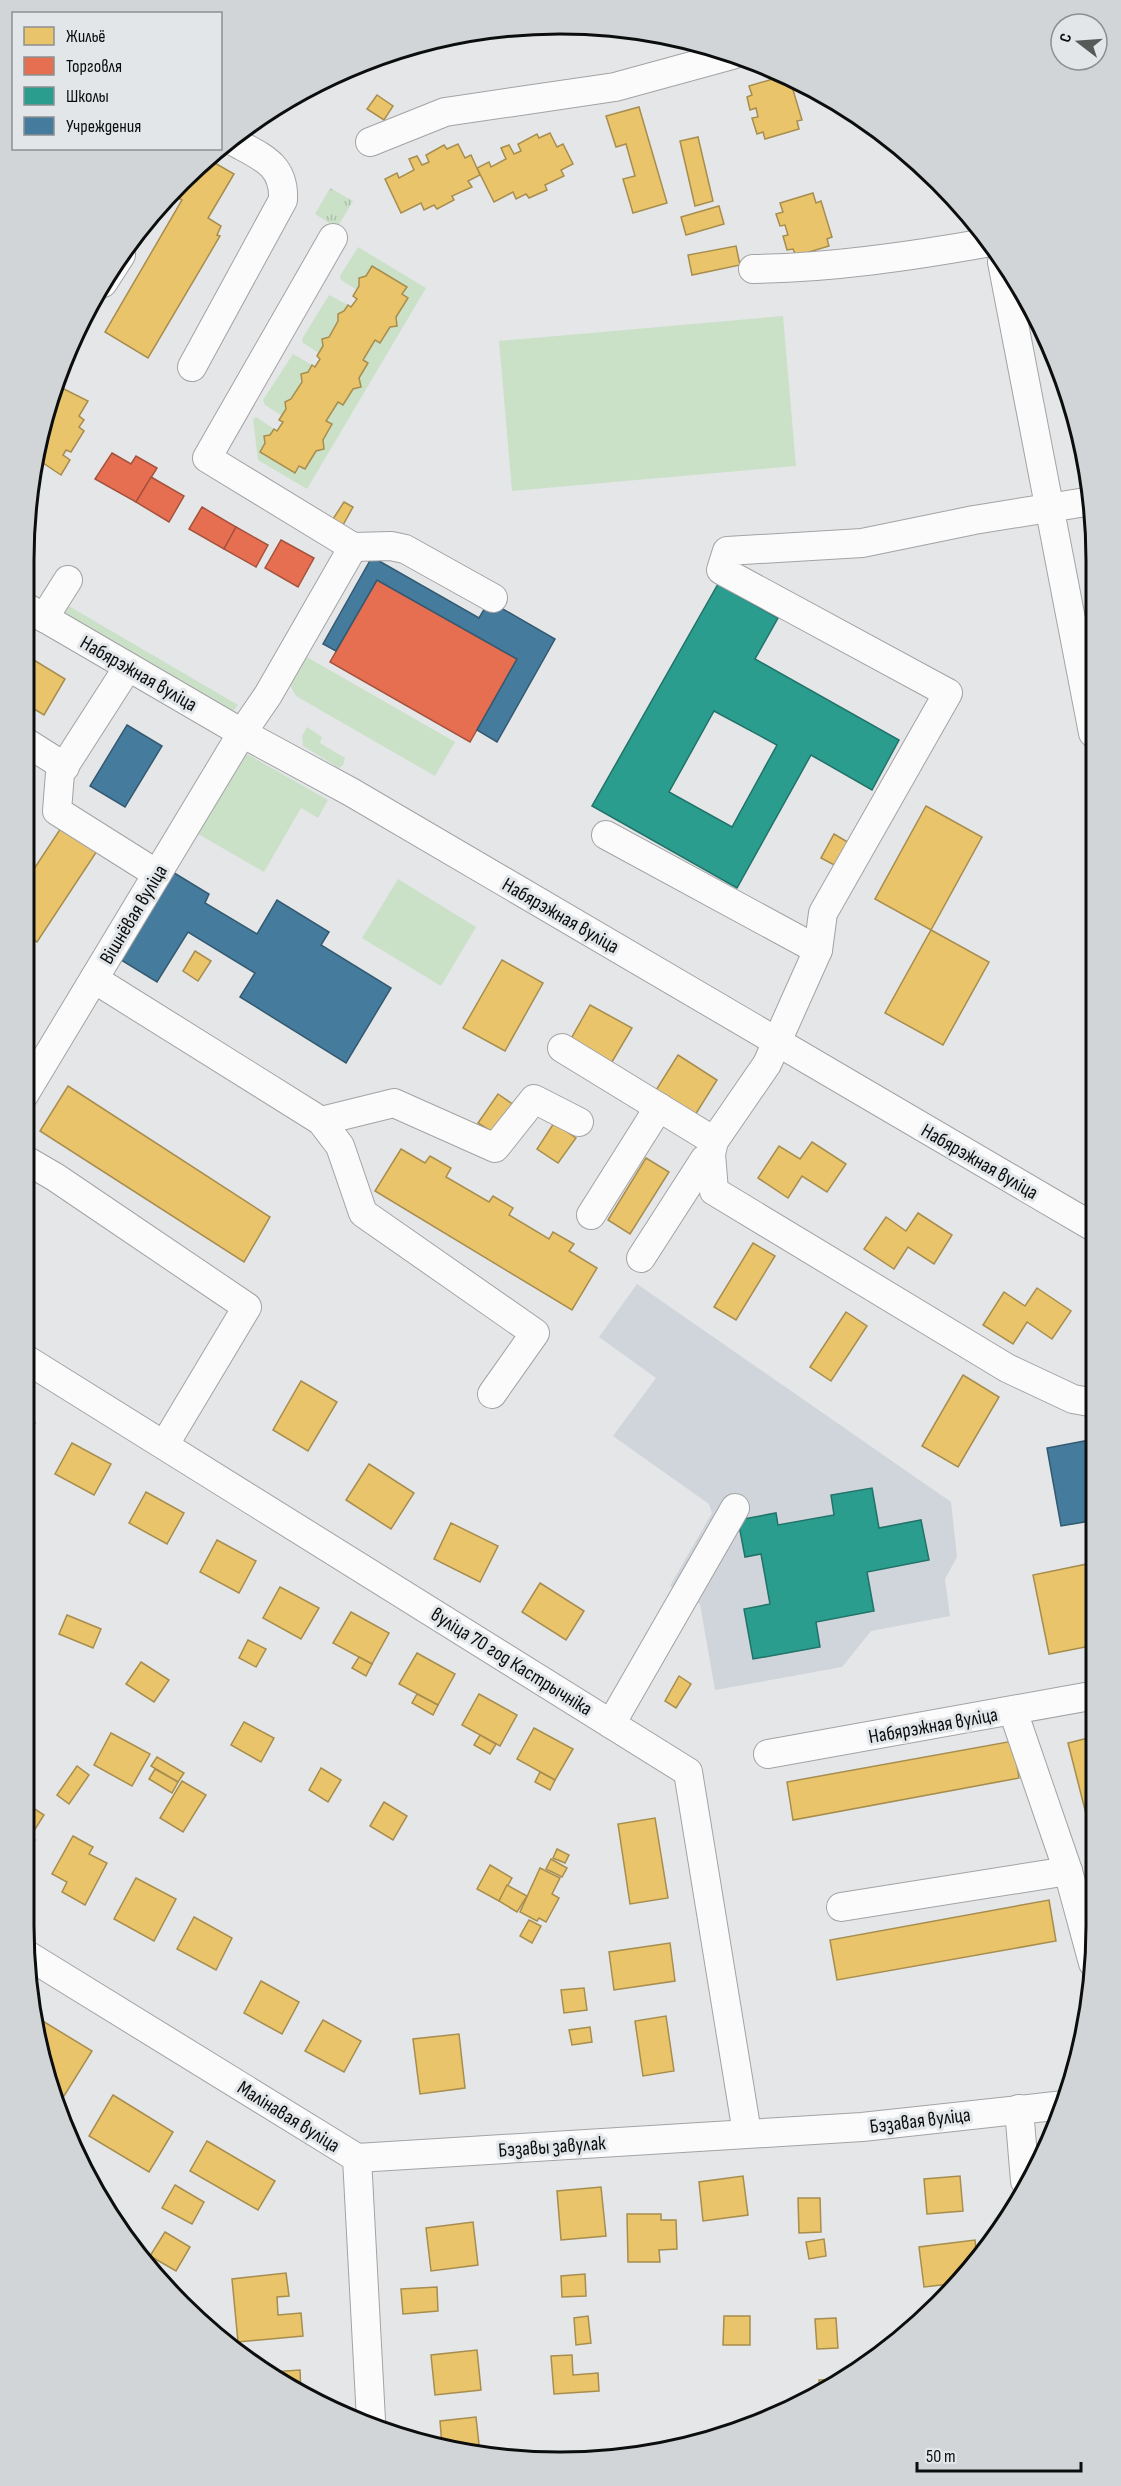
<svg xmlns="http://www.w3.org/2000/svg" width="1121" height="2486" viewBox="0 0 1121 2486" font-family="'Sofia Sans Condensed',sans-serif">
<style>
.built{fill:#cfd5da}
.grass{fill:#cae1c8}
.park{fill:url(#park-tufts)}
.homes{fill:#e9c46a;stroke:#a78d4e;stroke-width:1.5}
.shops{fill:#e76f51;stroke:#a5523d;stroke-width:1.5}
.schools{fill:#2a9d8f;stroke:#217268;stroke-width:1.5;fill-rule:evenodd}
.public{fill:#457b9d;stroke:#345a72;stroke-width:1.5}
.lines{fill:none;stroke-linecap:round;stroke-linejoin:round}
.minor-casing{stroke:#a3a3a5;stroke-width:30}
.minor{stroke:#fbfbfc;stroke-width:28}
.labels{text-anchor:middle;stroke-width:6;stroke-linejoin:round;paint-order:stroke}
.street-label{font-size:20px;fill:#0c0e0e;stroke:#e3e6e9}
.rim{fill:none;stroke:#0c0e0e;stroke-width:3}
</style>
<defs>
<pattern id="park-tufts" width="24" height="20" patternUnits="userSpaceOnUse" patternTransform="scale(1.5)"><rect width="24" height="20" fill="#cae1c8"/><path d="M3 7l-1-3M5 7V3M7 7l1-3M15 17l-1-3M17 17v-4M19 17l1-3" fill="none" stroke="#acc0ab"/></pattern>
</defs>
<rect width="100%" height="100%" fill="#e4e6e8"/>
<path class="built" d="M637,1284l314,218 6,55 -12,22 5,37 -79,15 -29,36 -127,23 -15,-86 -30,-18 42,-73 -3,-9 -96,-68 43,-58 -57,-41z"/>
<g class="grass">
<path d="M358,247l68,41 -119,201 -49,-29 -5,-41 3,-2 18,12 -4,6 -6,2 1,6 -5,9 35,21 21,-22 8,-3 -1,-8 8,-16 -5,-3c9,-15 17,-29 35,-34l-2,-9 9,-15 -5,-3 12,-20 6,3 9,-16 7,-2 -1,-8 12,-19 -6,-4 4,-7 -34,-21 -6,10 -7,2v8l-2,4 -16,-10 -1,-4z"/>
<path d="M329,295l19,10 -4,7 -6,2c0,10 -5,21 -15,25v7l-4,7 -16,-10 -1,-4z"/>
<path d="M783,316l13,150 -284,25 -13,-150z"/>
<path d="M293,354l19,11 -4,7 -7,2c1,11 -6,23 -16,28l1,7 -4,7 -17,-11 -2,-5z"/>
<path d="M67,605l171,100 -9,11 -170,-98z"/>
<path d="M305,656l150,86 -20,34 -139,-80 -6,-11z"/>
<path d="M307,727l15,10 -2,6 25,15 -2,7 -4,3 -36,-22 -1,-10z"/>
<path d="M240,750l88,50 -10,18 -17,-10 -37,64 -71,-41z"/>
<path d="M398,879l78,48 -35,59 -79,-48z"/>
</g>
<path class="park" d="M330,188l23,13 -16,27 -22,-14z"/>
<g class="homes">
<path d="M783,76l3,8 5,-1 11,37 -5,1 2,8 -34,10 -2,-7 -6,2 -5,-16 6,-1 -2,-9 -6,2 -3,-13 5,-2 -3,-9z"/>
<path d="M377,95l16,11 -9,14 -17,-11z"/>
<path d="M639,107l28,96 -34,10 -10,-34 12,-3 -9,-32 -10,3 -10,-31z"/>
<path d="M550,133l7,14 6,-3 10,20 -12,6 3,6 -19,9 2,5 -18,8 -3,-4 -10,5 -3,-7 -19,10 -17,-34 12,-6 2,5 15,-8 -5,-11 8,-3 5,9 7,-3 -3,-7 19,-10 2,4z"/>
<path d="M698,137l15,64 -18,5 -15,-65z"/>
<path d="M458,144l7,14 6,-3 9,20 -12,6 4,6 -20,9 2,4 -17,9 -3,-4 -10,5 -3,-7 -20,10 -16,-34 12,-6 2,5 15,-8 -5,-11 8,-3 5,9 7,-3 -3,-7 18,-10 3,4z"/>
<path d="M208,159l26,15 -26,44 13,8 -4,9 3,1 -72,122 -43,-26 77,-132 -11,-7 10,-12z"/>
<path d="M813,193l3,10 5,-2 11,36 -5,2 2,7 -33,10 -3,-7 -6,1 -4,-14 5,-1 -3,-10 -5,1 -4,-12 7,-2 -3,-9z"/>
<path d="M719,206l5,18 -38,11 -5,-18z"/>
<path d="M736,246l4,19 -48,10 -4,-20z"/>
<path d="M372,266l35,21 -5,7 6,4 -12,19 1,9 -7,1 -10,16 -5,-3 -12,20 5,3 -9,15 2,9 -8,2 -10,16 -5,-3 -12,19 6,3 -9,16 1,9 -8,2 -11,18 -6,-3 -4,7 -35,-21 5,-9 -1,-7 6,-1 4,-6 3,2 6,-9 -4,-2 7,-11 -1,-7 6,-3 11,-17 -1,-8 7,-2 4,-7 3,2 5,-8 -3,-3 6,-10 -1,-7 7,-2 9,-16v-7l6,-3 4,-6 3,2 6,-8 -4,-3 6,-10v-8l7,-2z"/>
<path d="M58,386l30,15 -9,15 5,4 -5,7 5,4 -13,21 -5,-2 -3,5 7,5 -9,15 -24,-16 -4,7 1,-10z"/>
<path d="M344,502l9,5 -10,18 -10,-6z"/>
<path d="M24,654l41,25 -21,36 -20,-12z"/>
<path d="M926,806l56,31 -51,93 -56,-31z"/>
<path d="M61,828l36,23 -60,91 -13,-8v-50z"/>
<path d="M834,834l17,10 -13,23 -17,-9z"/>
<path d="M931,930l58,32 -46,83 -58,-32z"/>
<path d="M195,951l16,10 -13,20 -15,-10z"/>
<path d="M502,960l41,23 -38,68 -42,-23z"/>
<path d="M590,1005l42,23 -23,39 -41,-23z"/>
<path d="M678,1055l39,25 -25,40 -39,-25z"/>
<path d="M68,1086l202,131 -26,45 -204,-131z"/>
<path d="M498,1094l16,11 -20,28 -16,-10z"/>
<path d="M554,1123l22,15 -18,25 -21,-14z"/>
<path d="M812,1142l34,22 -19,28 -25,-16 -14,22 -30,-20 21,-32 21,13z"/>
<path d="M401,1149l24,14 5,-7 21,12 -5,9 43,25 4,-6 20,12 -4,7 40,24 4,-7 21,12 -5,7 28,17 -25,42 -197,-119z"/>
<path d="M646,1158l23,14 -39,62 -22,-14z"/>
<path d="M918,1213l34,22 -18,29 -26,-17 -14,22 -30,-20 22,-32 20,14z"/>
<path d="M753,1243l22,13 -39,64 -22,-13z"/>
<path d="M1037,1288l34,23 -19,28 -25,-17 -14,22 -30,-19 21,-33 21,14z"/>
<path d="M846,1312l21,14 -36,55 -21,-14z"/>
<path d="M963,1375l36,22 -41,70 -36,-21z"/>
<path d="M301,1381l36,21 -29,49 -35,-21z"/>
<path d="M24,1416l11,7 -11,21z"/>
<path d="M72,1443l39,21 -17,31 -39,-21z"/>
<path d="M369,1464l45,29 -23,36 -45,-29z"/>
<path d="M146,1492l38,21 -17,31 -38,-21z"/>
<path d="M451,1523l47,23 -18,36 -46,-23z"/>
<path d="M217,1540l39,21 -17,32 -39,-21z"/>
<path d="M1087,1564l9,45v36l-47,9 -16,-79z"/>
<path d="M540,1583l44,28 -18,29 -44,-28z"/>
<path d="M280,1587l39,21 -18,31 -38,-21z"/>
<path d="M351,1612l38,21 -17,31 -39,-21z"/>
<path d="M67,1615l34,14 -8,19 -34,-14z"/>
<path d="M248,1640l18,9 -10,18 -17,-9z"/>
<path d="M417,1653l38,21 -17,31 -39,-21z"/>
<path d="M359,1657l13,7 -6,12 -14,-8z"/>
<path d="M141,1662l28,18 -15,22 -28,-18z"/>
<path d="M679,1676l12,8 -15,24 -11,-7z"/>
<path d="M417,1694l21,11 -5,10 -21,-12z"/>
<path d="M479,1694l38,21 -17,31 -38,-21z"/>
<path d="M244,1722l30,16 -13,24 -30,-17z"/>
<path d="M534,1728l39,21 -18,31 -38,-21z"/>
<path d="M111,1733l39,21 -18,32 -38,-21z"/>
<path d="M480,1735l16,9 -6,10 -16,-9z"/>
<path d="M1096,1736l1,121 -29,-114z"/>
<path d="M1013,1741l6,37 -226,42 -6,-38z"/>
<path d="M157,1757l27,16 -6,9 -27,-16z"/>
<path d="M77,1766l12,9 -20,29 -12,-9z"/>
<path d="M321,1768l20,12 -13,22 -19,-12z"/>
<path d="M155,1769l23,13 -6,11 -23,-14z"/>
<path d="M540,1772l15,8 -5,10 -15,-8z"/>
<path d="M182,1781l24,14 -23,37 -23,-14z"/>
<path d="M24,1802l20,13 -14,22 5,3 -11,17z"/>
<path d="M384,1802l23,14 -14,24 -23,-14z"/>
<path d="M655,1818l13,80 -38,6 -12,-80z"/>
<path d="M73,1836l20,11 -4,7 18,9 -22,42 -23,-13 5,-10 -15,-8z"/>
<path d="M557,1849l12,6 -4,8 -12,-5z"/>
<path d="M551,1859l16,9 -5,9 -16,-8z"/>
<path d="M490,1865l22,13 -13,23 -22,-12z"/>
<path d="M540,1868l20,10 -8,16 7,4 -13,24 -7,-4 -2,3 -17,-9z"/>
<path d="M136,1878l40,21 -22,42 -40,-22z"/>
<path d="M507,1885l20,11 -10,16 -18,-11z"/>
<path d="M1049,1900l7,41 -219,39 -7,-40z"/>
<path d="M194,1917l38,21 -16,32 -39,-21z"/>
<path d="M529,1920l12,6 -9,17 -12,-7z"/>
<path d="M670,1943l5,38 -61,9 -5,-38z"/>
<path d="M261,1981l38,21 -17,32 -38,-21z"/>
<path d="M584,1988l3,22 -23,3 -3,-23z"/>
<path d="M666,2016l8,55 -31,5 -8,-55z"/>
<path d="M41,2020l51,31 -28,45 -13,-8z"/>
<path d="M323,2020l38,21 -17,31 -39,-21z"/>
<path d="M590,2027l2,15 -20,3 -3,-15z"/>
<path d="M459,2034l6,54 -45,6 -7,-55z"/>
<path d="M113,2095l60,37 -24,40 -60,-36z"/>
<path d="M207,2141l68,40 -17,29 -68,-39z"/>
<path d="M743,2176l5,39 -45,6 -4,-39z"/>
<path d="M960,2176l3,35 -36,3 -3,-35z"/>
<path d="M175,2185l29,17 -12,22 -30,-16z"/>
<path d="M601,2187l5,49 -45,4 -4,-49z"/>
<path d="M798,2198h22l1,34 -22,1z"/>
<path d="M627,2214h34v6h15l1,29 -18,1 1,12h-32z"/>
<path d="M473,2222l5,43 -47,6 -5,-43z"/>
<path d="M165,2232l25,15 -14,24 -26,-15z"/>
<path d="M824,2239l2,17 -17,3 -3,-17z"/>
<path d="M975,2240l2,18 -13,21 -5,4 -35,4 -5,-40z"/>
<path d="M286,2273l3,23 -12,1 1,18 23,-2 2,23 -65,6 -6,-63z"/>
<path d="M585,2274l1,22 -24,1 -1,-21z"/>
<path d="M437,2287l1,24 -35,3 -2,-25z"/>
<path d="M588,2316l3,27 -15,2 -2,-27z"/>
<path d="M724,2316h26v29h-27z"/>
<path d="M836,2318l2,30 -21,1 -2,-30z"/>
<path d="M477,2350l4,40 -46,5 -4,-40z"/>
<path d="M572,2355l1,20 25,-2 1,18 -45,3 -3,-38z"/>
<path d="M300,2370l1,24 -8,-4 -23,-18z"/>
<path d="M840,2379l-12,11 -8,4 -1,-14z"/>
<path d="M476,2417l4,37 -24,-2 -14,-6 -2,-25z"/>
</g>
<g class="shops">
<path d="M112,453l19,11 5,-8 21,12 -21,34 -41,-23z"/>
<path d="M151,477l33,19 -15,26 -33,-20z"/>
<path d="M202,507l34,20 -12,22 -35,-20z"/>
<path d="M236,527l32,18 -12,22 -32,-18z"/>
<path d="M281,540l33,18 -16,29 -33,-19z"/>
<path d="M377,580l140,79 -47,83 -140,-80z"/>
</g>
<g class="schools">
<path d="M718,584l60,34 -23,41 144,81 -27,50 -61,-35 -74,133 -145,-82zM714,711l63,34 -45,82 -63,-35z"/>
<path d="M872,1488l7,40 42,-8 8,40 -62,12 7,39 -58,11 4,25 -67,12 -9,-50 26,-5 -9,-50 -16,3 -7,-37 38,-7 2,12 56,-10 -3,-20z"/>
</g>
<g class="public">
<path d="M372,557l107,61 10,-17 66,38 -58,103 -20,-12 40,-71 -140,-79 -41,71 -13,-7z"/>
<path d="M127,725l35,21 -37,61 -35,-21z"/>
<path d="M166,868l43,26 -4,9 52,31 20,-34 52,32 -8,13 70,43 -45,75 -106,-66 15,-24 -67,-41 -31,50 -44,-27z"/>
<path d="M1095,1439l1,81 -35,6 -14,-78z"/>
</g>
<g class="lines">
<defs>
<g id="minor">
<path d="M370,142l75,-30 170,-25 117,-32"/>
<path d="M333,238l-126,220 146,89 38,-1 14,3 88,49"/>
<path d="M1002,262l91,471"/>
<path d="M753,269c79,-1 160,-13 238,-27"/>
<path d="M103,283l18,-28"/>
<path d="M192,367l91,-167c2,-37 -24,-44 -52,-60"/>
<path d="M24,606l218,127 109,59 744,436"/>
<path d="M44,618l24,-38"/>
<path d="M128,667l-68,106 -3,38 100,63"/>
<path d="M24,741l41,26"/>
<path d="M606,835l212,115 -51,114 -53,77"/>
<path d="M818,950l5,-37 125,-220 -227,-123 6,-19 135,-8 112,-23 118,-19"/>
<path d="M94,979l227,142 19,25 23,67 172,120 -43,61"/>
<path d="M562,1048l152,93 -3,13 3,37 293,177 66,31 22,4"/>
<path d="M24,1095l218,-362 26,-38 85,-148"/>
<path d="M321,1121l73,-18 101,45 39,-49 45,23"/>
<path d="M24,1159l31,18 192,130 -82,137"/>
<path d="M591,1215l68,-108"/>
<path d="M641,1258l63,-98 7,-6"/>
<path d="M24,1358l664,414 59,361"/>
<path d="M1013,1711l55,160 25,92"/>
<path d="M611,1724l124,-216"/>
<path d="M768,1754l328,-59"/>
<path d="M841,1907l227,-36"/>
<path d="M29,1956l328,202 14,262"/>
<path d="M1019,2109l6,72"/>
<path d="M357,2158l505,-31 202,-22"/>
</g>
</defs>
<use href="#minor" class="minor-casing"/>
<use href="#minor" class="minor"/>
</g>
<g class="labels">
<g class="street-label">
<text transform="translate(139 673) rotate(30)" y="7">Набярэжная вуліца</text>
<text transform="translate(133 914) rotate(-59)" y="7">Вішнёвая вуліца</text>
<text transform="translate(561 915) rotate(30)" y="7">Набярэжная вуліца</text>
<text transform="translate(980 1161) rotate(30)" y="7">Набярэжная вуліца</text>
<text transform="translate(512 1661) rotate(32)" y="7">вуліца 70 год Кастрычніка</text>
<text transform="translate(933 1725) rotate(-10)" y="7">Набярэжная вуліца</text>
<text transform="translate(289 2116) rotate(32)" y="7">Малінавая вуліца</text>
<text transform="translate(920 2120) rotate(-7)" y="7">Бэзавая вуліца</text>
<text transform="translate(552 2146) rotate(-4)" y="7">Бэзавы завулак</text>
</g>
</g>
<path d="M0 0H1121V2486H0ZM560 34H560A526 526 0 0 1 1086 560V1926A526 526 0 0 1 560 2452H560A526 526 0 0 1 34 1926V560A526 526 0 0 1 560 34Z" fill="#d2d5d7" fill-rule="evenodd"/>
<path class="rim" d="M560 34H560A526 526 0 0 1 1086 560V1926A526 526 0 0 1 560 2452H560A526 526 0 0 1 34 1926V560A526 526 0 0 1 560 34Z"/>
<rect x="12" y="12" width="210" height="138" fill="#e3e6e9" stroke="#8d9091" stroke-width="1.5"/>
<rect x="24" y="27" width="30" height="18" fill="#e9c46a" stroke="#8d9091" stroke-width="1.5"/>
<text x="66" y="42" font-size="18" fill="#0c0e0e">Жильё</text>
<rect x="24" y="57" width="30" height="18" fill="#e76f51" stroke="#8d9091" stroke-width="1.5"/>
<text x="66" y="72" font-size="18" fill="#0c0e0e">Торговля</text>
<rect x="24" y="87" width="30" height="18" fill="#2a9d8f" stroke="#8d9091" stroke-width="1.5"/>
<text x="66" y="102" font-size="18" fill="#0c0e0e">Школы</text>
<rect x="24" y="117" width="30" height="18" fill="#457b9d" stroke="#8d9091" stroke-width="1.5"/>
<text x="66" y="132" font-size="18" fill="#0c0e0e">Учреждения</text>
<g transform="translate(1079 42) rotate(287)"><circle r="28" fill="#e3e6e9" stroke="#8d9091" stroke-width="1.5"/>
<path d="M0-4.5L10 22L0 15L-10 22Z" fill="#585a5a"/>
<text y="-9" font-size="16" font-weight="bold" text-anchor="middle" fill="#0c0e0e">С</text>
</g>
<path d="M917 2462v9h164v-9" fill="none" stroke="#0c0e0e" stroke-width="3"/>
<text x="926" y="2462" font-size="18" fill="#0c0e0e" stroke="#e3e6e9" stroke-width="4.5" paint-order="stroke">50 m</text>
</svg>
